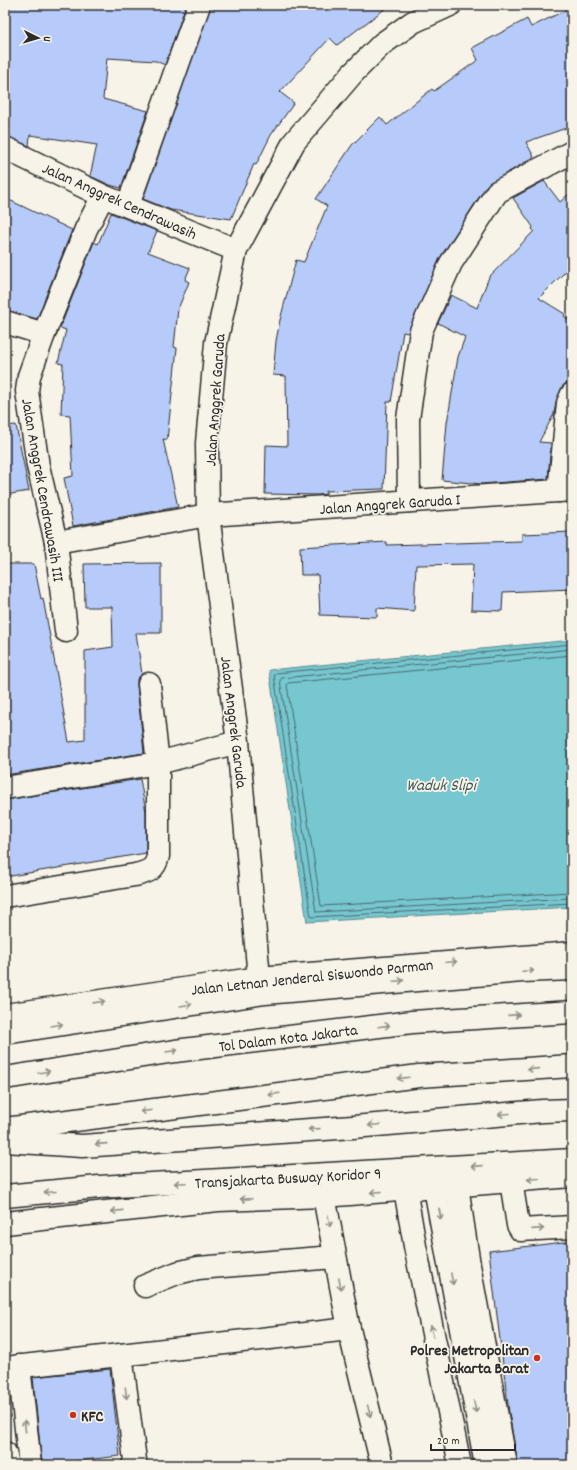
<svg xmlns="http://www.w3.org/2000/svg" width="577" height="1470" viewBox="0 0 577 1470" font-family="Dekko,sans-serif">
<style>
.water{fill:#77c7d0;stroke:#59898e}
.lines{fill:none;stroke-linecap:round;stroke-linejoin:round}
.shore{stroke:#49696d;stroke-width:1}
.building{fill:#b6cbfa;stroke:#2b2b2b}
.minor-casing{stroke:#2b2b2b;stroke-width:25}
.highway-casing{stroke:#2b2b2b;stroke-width:25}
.minor{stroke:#f7f3e8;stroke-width:22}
.highway{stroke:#f7f3e8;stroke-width:22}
.oneway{stroke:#918f8a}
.poi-dot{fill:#c8321e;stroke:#f7f3e8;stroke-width:1.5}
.labels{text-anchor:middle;stroke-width:3.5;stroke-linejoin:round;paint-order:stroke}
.street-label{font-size:16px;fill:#2b2b2b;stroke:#f7f3e8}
.poi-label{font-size:16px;font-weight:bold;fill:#2b2b2b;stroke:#f7f3e8;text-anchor:end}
.water-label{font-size:17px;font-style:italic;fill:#425a5d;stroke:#f7f3e8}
</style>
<rect width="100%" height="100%" fill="#f7f3e8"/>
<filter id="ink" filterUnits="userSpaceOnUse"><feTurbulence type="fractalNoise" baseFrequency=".025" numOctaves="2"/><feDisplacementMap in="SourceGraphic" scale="8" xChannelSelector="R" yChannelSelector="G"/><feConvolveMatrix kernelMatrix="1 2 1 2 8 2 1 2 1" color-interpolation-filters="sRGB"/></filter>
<g filter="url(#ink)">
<path class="water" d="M572,640v267l-265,15 -38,-252z"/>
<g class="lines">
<g class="shore">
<path d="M572,644l-296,29 -2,2 37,242 261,-14"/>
<path d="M572,649l-290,29 -2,2 36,232 256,-14"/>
<path d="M572,655l-284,28 -1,2 34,221 251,-14"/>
</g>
</g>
<g class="building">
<path d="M5,5h39l33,4v-4h109l-21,60 -9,-4 -49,-3 -4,41 45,12 -27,77 -11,-3 -20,-9 7,-31 -67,-10 -1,11 -24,-10z"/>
<path d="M211,5h179l-53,40 -7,-7 -50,54 14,11 -23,32 -15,30 -2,-1 -23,55 -60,-9 -28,-11z"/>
<path d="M572,7v119l-46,16 8,15 -47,28 -47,73 -32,75 -5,-1 -12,70h-4l-3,87 -58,2v3l-8,1 -53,-1 1,-49 21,1 -1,-70 -13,-1 3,-34 4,-21 16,-60 8,2 23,-56 -11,-7 36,-54 28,-28 7,8 45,-36 2,2 44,-31 -6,-12 55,-29 4,8z"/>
<path d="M544,181l16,21 12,-11v74l-33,33 26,16 -1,2 8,7v59l-7,2 -4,5 -5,13 -2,12 -15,28 12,1 -3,36 -67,5 -39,-4 5,-57 11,-66 7,-20 -27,-14 13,-28 26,13 12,-31 45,-46 -2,-2 1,-2 -20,-29z"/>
<path d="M5,198l67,32 -35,89 -32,-9z"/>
<path d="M111,213l46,18 -9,21 42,16 -5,12 4,2 -11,27 -4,38 3,1 -10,92 -4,-1 15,68 -105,19 -9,-48 9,-2 -3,-61 -9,-1 2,-50 -5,-1 8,-33 -6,-2 34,-86 4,2z"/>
<path d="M16,425l13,66 -24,4v-69z"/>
<path d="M572,532v57l-69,3 -1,19 -31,-1 2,-46 -57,1 -2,46 -37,-3v9l-57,-2 -2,-40h-17l-1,-28 87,-5v3l135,-4v-7z"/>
<path d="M161,563v70h-25l6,41 -5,5v6l7,68 -139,22v-211h29l7,35 2,-1 26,144 16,-2v-89l28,-4 -1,-40h-27l-1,-43z"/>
<path d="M140,779l6,33v41l-141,24v-77z"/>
<path d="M572,1241v224h-54l-9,-52 -20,-162z"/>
<path d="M110,1369l10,87 -78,9 -9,-88z"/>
</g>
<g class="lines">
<defs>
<g id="minor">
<path d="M5,148l98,48 133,54"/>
<path d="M128,205l71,-200"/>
<path d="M5,322l39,12"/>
<path d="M559,491l9,-88 4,-9"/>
<path d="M409,501l-1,-82 13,-88 30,-68 46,-71 75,-40"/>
<path d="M56,542l152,-27 364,-25"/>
<path d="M66,631l-10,-89 -18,-76 -11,-75 2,-15 15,-42 42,-105 17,-33"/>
<path d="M5,788l153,-25 80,-21"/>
<path d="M5,896l130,-21c13,-3 20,-5 23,-19v-93l-9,-79"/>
<path d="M259,978l-21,-236 -30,-227 -1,-72 9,-100 20,-93 58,-108 58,-68 30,-30 31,-22 37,-17"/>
<path d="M5,1033l260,-40 257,-22 50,-2"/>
<path d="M511,1181l7,44 3,5 51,-3"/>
<path d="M457,1186l12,79 37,200"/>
<path d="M435,1188l51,277"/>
<path d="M405,1189l10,57 45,219"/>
<path d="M5,1196l94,-9 473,-27"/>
<path d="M324,1196l25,133 33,136"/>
<path d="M145,1286l32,-13 21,-5 136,-11"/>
<path d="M121,1355l14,105 -2,5"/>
<path d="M19,1366l11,99"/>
<path d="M5,1368l344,-39"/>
<path d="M5,1453l3,12"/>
</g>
<g id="highway">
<path d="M5,1015l254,-37 313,-25"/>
<path d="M5,1078l170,-27 237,-29 160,-10"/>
<path d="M5,1129l414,-53 153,-10"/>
<path d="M5,1141l77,5 271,-19 190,-16 29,-1"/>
<path d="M5,1223l213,-23 106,-4 248,-20"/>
</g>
</defs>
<use href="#minor" class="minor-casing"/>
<use href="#highway" class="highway-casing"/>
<use href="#minor" class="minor"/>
<use href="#highway" class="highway"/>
</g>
<defs><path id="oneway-shaft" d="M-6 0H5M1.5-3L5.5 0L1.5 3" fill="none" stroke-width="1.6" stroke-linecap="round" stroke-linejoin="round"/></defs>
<g class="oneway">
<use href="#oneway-shaft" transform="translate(451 962) rotate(-5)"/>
<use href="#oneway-shaft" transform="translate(528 971) rotate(-3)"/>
<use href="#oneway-shaft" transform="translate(398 981) rotate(-5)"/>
<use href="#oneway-shaft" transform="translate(99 1002) rotate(-8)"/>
<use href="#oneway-shaft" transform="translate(186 1005) rotate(-9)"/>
<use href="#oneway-shaft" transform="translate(514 1015) rotate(-4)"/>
<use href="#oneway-shaft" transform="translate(57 1025) rotate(-9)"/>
<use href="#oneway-shaft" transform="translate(384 1026) rotate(-7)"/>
<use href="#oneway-shaft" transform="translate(172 1051) rotate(-9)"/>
<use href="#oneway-shaft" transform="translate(533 1069) rotate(176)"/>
<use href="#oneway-shaft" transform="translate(44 1072) rotate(-9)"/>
<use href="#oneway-shaft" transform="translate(403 1078) rotate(173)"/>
<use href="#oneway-shaft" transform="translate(274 1094) rotate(173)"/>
<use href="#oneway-shaft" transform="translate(146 1111) rotate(173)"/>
<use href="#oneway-shaft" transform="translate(504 1114) rotate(175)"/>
<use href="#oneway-shaft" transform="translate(374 1125) rotate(175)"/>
<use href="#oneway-shaft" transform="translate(314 1129) rotate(176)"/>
<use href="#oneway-shaft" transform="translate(101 1144) rotate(176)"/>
<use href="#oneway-shaft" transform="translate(477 1166) rotate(176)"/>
<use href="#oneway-shaft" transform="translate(533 1179) rotate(175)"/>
<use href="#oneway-shaft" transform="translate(180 1183) rotate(177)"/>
<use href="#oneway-shaft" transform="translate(50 1192) rotate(175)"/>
<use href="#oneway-shaft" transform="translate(376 1192) rotate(175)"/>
<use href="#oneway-shaft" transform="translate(246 1199) rotate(178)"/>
<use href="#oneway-shaft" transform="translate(117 1211) rotate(174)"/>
<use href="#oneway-shaft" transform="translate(440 1214) rotate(80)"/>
<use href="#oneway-shaft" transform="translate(329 1221) rotate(80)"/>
<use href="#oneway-shaft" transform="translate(538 1229) rotate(-4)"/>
<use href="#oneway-shaft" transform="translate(452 1279) rotate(79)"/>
<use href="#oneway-shaft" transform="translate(340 1284) rotate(79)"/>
<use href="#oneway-shaft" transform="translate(432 1331) rotate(-102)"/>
<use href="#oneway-shaft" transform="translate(126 1393) rotate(83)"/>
<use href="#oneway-shaft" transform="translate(475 1407) rotate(79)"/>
<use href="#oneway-shaft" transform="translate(369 1411) rotate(76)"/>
<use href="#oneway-shaft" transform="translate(25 1426) rotate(-96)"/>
</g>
</g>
<g class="poi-dot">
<circle cx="537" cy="1358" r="4"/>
<circle cx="73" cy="1415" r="4"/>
</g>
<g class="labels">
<g class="street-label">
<text transform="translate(120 200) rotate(24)" y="6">Jalan Anggrek Cendrawasih</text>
<text transform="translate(214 400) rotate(-86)" y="6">Jalan Anggrek Garuda</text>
<text transform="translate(44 490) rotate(80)" y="6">Jalan Anggrek Cendrawasih III</text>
<text transform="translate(390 503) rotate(-4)" y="6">Jalan Anggrek Garuda I</text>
<text transform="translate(235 722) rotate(83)" y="6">Jalan Anggrek Garuda</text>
<text transform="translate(312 976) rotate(-6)" y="6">Jalan Letnan Jenderal Siswondo Parman</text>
<text transform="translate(288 1037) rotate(-7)" y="6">Tol Dalam Kota Jakarta</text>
<text transform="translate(288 1177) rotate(-3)" y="6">Transjakarta Busway Koridor 9</text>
</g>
<g class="poi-label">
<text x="529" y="1355">Polres Metropolitan<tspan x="529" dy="18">Jakarta Barat</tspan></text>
<text x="81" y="1421" text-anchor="start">KFC</text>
</g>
<g class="water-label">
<text x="441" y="790">Waduk Slipi</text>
</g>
</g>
<rect width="577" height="1470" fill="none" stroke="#f7f3e8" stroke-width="20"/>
<rect x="10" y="10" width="557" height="1450" fill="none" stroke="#2b2b2b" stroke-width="1.5" filter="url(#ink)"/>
<g transform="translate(38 38) rotate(95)" stroke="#f7f3e8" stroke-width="3" paint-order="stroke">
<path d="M0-3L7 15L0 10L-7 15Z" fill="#2b2b2b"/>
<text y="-6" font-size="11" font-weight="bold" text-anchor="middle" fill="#2b2b2b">U</text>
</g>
<path d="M431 1444v6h84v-6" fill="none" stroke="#2b2b2b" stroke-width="2"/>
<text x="437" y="1444" font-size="12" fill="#2b2b2b" stroke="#f7f3e8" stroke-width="3" paint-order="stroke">20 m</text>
</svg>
